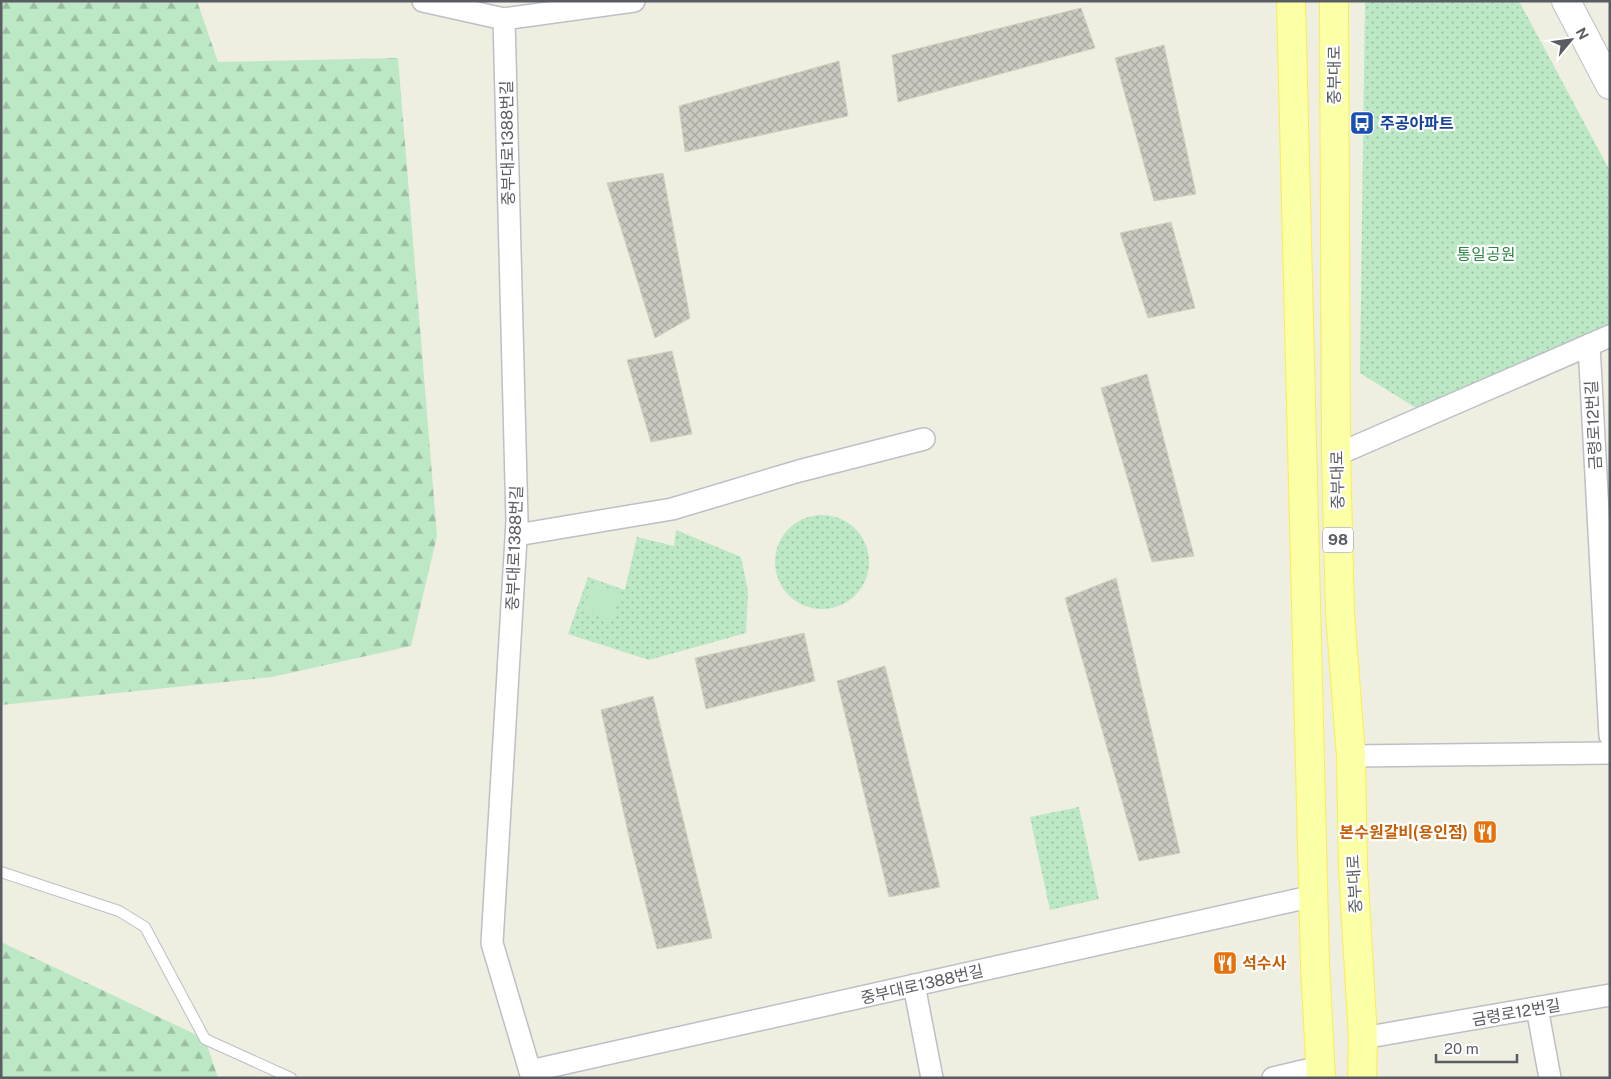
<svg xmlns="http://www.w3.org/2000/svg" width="1611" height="1079" viewBox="0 0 1611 1079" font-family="'Public Sans','Noto Sans KR',sans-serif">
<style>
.grass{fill:url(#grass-dots)}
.forest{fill:url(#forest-firs)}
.garden{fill:#bce8c5}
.building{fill:url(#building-cross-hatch);stroke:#d3d1bf}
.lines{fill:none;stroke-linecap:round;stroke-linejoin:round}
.service-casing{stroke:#bebfc6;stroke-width:12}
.minor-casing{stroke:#bebfc6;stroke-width:24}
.secondary-casing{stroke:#bec0c8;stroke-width:30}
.primary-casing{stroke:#fbee4e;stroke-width:30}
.service{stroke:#fff;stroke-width:10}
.minor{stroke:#fff;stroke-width:21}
.secondary{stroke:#fff;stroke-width:28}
.primary{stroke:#fbffa5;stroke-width:28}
.labels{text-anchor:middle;stroke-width:4.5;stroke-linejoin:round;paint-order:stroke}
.shield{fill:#fff;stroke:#8c8d92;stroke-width:1}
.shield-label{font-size:15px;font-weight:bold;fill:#5a5c63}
.street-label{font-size:16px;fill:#5a5c63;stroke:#fff}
.transit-label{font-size:16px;font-weight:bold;fill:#164399;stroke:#fff;text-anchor:start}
.park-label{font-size:16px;fill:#2e8645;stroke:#fff}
.food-label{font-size:16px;font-weight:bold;fill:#c56008;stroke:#fff;text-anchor:end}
</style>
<defs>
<pattern id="grass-dots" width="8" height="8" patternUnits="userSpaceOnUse" patternTransform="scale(1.25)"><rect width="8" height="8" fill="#bce8c5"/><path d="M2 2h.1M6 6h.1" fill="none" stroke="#9cbfa4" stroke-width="1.8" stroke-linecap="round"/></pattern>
<pattern id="forest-firs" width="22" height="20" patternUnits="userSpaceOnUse" patternTransform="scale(1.25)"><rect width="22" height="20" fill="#bce8c5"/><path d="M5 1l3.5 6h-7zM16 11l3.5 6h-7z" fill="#9cbfa4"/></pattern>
<pattern id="building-cross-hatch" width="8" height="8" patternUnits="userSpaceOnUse" patternTransform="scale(1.25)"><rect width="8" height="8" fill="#cbcac0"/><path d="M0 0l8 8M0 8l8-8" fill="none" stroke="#a8a7a0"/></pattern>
</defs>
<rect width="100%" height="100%" fill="#eeeee1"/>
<g class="grass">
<path d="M1365,1h154l91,170v165l-183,79 -67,-42z"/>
<circle cx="822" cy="562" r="47"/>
<path d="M676,530l65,27 7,34 -2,42 -97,27 -81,-26 20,-57 37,13 12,-53 37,9z"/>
<path d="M1079,807l20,92 -49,11 -20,-93z"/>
</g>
<g class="forest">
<path d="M1,1h196l21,61 180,-4 39,478 -26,110 -139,31 -271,28z"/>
<path d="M1,942l204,97 13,39h-217z"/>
</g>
<path class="garden" d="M593,583l28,10 -9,27 -29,-10z"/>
<g class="building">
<path d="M1081,8l14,40 -197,54 -6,-47z"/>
<path d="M1164,45l32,149 -42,7 -39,-143z"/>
<path d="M839,61l9,55 -163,36 -6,-46z"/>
<path d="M663,173l27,145 -35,20 -48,-155z"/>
<path d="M1171,222l24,86 -47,10 -28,-85z"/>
<path d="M672,351l20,83 -41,8 -24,-82z"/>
<path d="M1147,374l47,182 -42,6 -51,-174z"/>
<path d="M1116,578l64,275 -41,8 -74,-263z"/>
<path d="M804,633l11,48 -109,28 -11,-51z"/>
<path d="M885,666l55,221 -51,10 -52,-216z"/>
<path d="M653,696l59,242 -55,11 -27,-108 -29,-131z"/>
</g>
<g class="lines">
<defs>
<path id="service" d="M1,872l118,39 26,16 60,112 86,39"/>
<g id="minor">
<path d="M423,1l81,18 130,-18"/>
<path d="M504,19l13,502 -25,422 40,135"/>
<path d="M1589,345l21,391"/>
<path d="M1336,455l274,-119"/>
<path d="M517,535l155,-26 127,-38 125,-32"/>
<path d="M1351,756l259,-3"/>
<path d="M914,985l18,93"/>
<path d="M1537,1008l13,70"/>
<path d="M1363,1038l247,-43"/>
<path d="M530,1071l784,-175"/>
<path d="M1273,1078l47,-11"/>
</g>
<path id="secondary" d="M1566,1l44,84"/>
<g id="primary">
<path d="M1291,1l24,964 6,113"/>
<path d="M1334,1l2,454 4,158 11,143 2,112 10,170 -1,40"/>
</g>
</defs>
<use href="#service" class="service-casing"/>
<use href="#minor" class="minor-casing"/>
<use href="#secondary" class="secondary-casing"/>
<use href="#primary" class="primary-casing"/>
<use href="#service" class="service"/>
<use href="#minor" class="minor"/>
<use href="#secondary" class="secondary"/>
<use href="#primary" class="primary"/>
</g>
<defs>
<symbol id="bus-square" viewBox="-11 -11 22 22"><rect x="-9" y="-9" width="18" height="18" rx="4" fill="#1a4fb4" stroke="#fff"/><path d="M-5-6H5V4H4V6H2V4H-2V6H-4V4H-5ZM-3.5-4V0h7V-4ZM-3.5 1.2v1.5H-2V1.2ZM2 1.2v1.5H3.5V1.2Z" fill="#fff"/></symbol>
<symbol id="restaurant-square" viewBox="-11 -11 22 22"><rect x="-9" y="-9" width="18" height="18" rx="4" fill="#e8710a" stroke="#fff"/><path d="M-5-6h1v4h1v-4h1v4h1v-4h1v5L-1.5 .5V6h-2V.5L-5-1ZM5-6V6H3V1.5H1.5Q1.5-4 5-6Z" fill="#fff"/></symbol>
</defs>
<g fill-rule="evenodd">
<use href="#bus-square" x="1348" y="109" width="28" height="28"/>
<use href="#restaurant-square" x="1471" y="818" width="28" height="28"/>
<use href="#restaurant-square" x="1211" y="949" width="28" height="28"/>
</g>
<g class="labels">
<rect class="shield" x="1323" y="527.5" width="30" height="25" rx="4"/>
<g class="shield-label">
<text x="1338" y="545">98</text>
</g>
<g class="street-label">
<text transform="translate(1334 75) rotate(-90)" y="6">중부대로</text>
<text transform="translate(507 143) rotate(-91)" y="6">중부대로1388번길</text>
<text transform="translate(1593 425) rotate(-93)" y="6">금령로12번길</text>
<text transform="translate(1337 480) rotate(-91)" y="6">중부대로</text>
<text transform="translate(514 548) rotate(-88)" y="6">중부대로1388번길</text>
<text transform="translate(1354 884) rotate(-93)" y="6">중부대로</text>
<text transform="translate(922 984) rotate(-13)" y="6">중부대로1388번길</text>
<text transform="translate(1516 1012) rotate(-10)" y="6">금령로12번길</text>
</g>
<g class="transit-label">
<text x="1380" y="129">주공아파트</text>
</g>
<g class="park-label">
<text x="1486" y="260">통일공원</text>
</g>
<g class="food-label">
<text x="1468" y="838">본수원갈비(용인점)</text>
<text x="1242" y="969" text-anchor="start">석수사</text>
</g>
</g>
<rect width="1611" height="1079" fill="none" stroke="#5a5c63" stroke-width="5"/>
<g transform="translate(1571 40) rotate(61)" stroke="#ffffff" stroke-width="4" paint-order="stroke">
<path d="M0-4L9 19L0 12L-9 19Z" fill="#5a5c63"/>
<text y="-8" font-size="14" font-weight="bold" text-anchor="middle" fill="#5a5c63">N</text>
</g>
<path d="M1436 1054v8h81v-8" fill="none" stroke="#5a5c63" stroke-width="2.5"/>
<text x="1444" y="1054" font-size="15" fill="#5a5c63" stroke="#ffffff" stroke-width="4" paint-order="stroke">20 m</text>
</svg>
